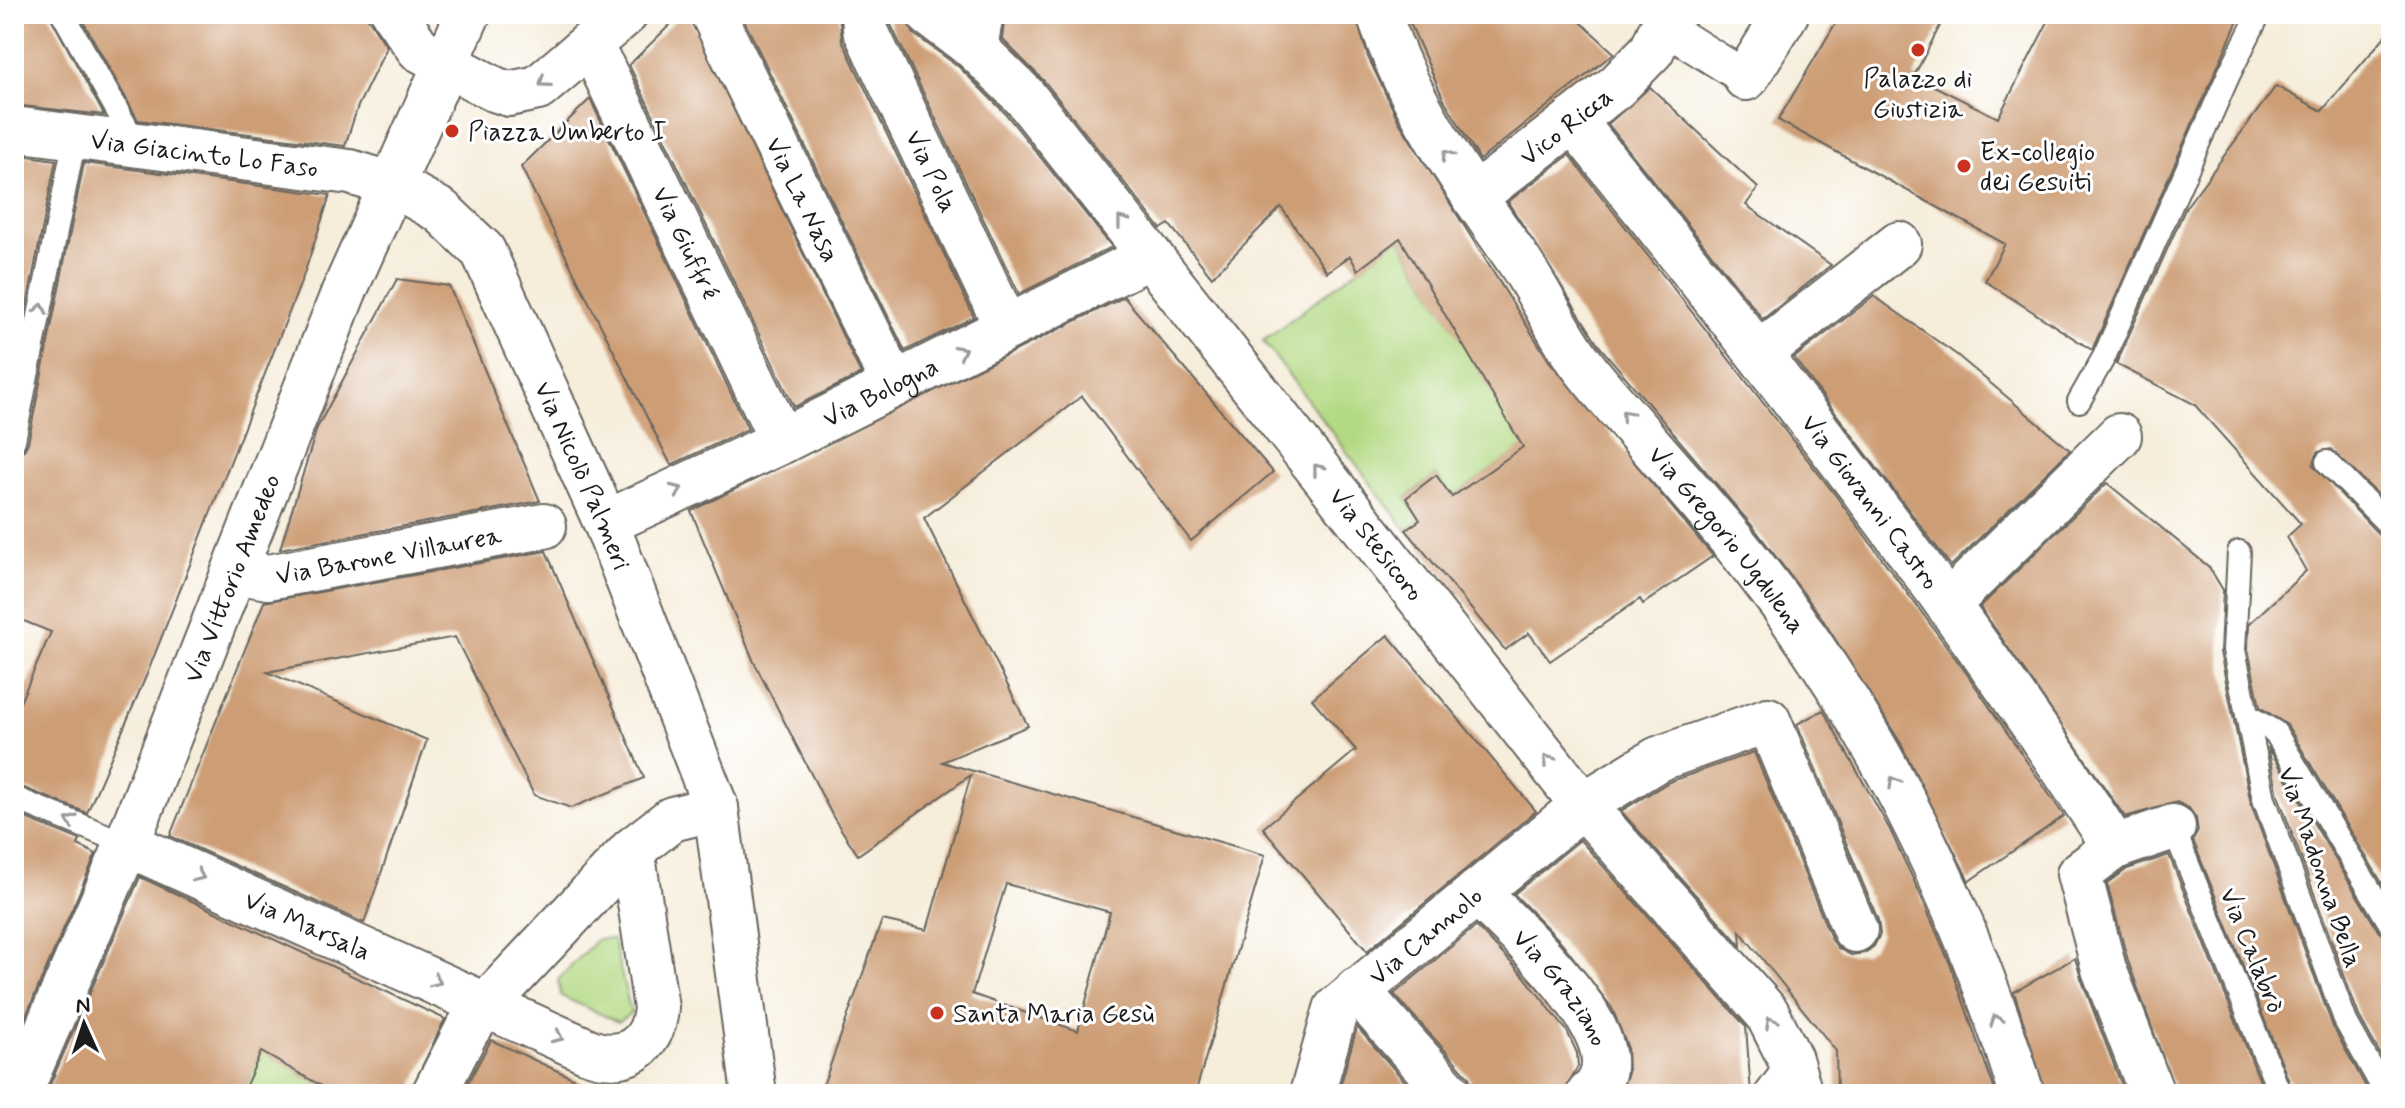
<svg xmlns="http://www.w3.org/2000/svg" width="2405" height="1108" viewBox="0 0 2405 1108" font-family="Mynerve,sans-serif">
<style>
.green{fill:#b3d983;stroke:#687a50;stroke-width:2}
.building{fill:#cd9e76;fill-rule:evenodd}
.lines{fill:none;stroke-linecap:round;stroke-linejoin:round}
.service-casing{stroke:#68655e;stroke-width:26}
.pedestrian-casing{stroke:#68655e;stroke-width:38}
.minor-casing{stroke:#68655e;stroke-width:48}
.tertiary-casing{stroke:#68655e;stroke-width:48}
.service{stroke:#fff;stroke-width:22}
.pedestrian{stroke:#fff;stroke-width:34}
.minor{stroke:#fff;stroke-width:44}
.tertiary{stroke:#fff;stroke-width:44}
.oneway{stroke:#999}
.poi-dot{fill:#c8321e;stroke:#fff;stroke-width:3}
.labels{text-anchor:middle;stroke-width:6;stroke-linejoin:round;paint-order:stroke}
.poi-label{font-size:26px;fill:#1c1c1c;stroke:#fff;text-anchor:start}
.street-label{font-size:26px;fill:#1c1c1c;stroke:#fff}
</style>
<rect width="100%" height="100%" fill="#fff"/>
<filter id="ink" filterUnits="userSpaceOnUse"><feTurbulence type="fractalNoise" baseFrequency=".0125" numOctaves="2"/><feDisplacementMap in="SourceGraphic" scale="16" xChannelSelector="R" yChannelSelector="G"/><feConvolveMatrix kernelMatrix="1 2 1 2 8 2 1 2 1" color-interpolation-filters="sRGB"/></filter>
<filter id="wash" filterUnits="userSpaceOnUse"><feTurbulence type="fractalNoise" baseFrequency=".006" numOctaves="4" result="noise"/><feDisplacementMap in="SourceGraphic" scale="32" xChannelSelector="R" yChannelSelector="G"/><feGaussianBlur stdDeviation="1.8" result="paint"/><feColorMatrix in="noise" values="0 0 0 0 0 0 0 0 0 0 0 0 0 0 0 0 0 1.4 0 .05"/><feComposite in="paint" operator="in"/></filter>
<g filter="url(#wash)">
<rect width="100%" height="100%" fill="#f6edda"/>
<g class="green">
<path d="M1399,238l127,208 -74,51 -16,-22 -30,23 14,22 -14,10 -143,-189z"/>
<path d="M597,939h16l18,74 -13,9 -57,-26 -3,-16z"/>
<path d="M269,1034l31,40 36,20h-94z"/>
</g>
<g id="blocks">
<g class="building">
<path d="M14,14h35l55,101 -90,-10z"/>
<path d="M79,14h286l22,33 -29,59 -13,40 -207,-26z"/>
<path d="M681,14h7l173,360 -67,33 -165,-342z"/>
<path d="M741,14h98l3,26 132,277 -69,34z"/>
<path d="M889,14l16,2 9,18 45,33 46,46 107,134 -93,47 -129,-271z"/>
<path d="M1005,14h350l13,43 31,65 150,239 164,195 -70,48 -3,-5 -90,62 -21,-28 -24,17 -99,-120 14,-10 -14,-22 30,-23 16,22 71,-50 -123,-209 -42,32 -8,-14 -23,16 -46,-65 -69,70 -43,-53 -8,5 -117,-148 -42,-42z"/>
<path d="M1406,14h166l42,39 -134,107 -37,-62z"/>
<path d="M1841,14h105l-32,62 84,42 54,-104h189l-149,336 -107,-69 20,-37 -227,-124z"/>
<path d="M2391,29v478l-60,-58 -13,3 -5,13 68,72 10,4v357l-104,-173 -27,-18 -12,-58 1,-25 57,-53 -19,-34 14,-13 -107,-120 -78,-40 70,-157 90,-121 46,25z"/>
<path d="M1650,87l108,101 -12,17 85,60 -68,54 -155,-195z"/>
<path d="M590,99l158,330 -77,36 -150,-298z"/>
<path d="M14,154l42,6 -42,209z"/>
<path d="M1569,155l264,337 134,182 97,142 -95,65 -69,-139 -80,-127 -66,-87 -154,-181 -92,-145z"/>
<path d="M84,163l246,32 -27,82 -156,397 -60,139 -73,-29v-68l37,-84 -37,-15v-163l10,-4 4,-7z"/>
<path d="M397,279l52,7 91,215 -260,48 37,-121z"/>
<path d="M1874,296l83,59 113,95 -119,116 -157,-208z"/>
<path d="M1124,297l149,175 -82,69 -109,-145 -158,122 104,208 -86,36 323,93 -70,239h-375l62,-174 45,10 44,-155 -113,80 -25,-38 -79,-155 -63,-151zM1006,884l104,28 -32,119 -106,-37z"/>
<path d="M2107,483l102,84 14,23 -3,62 31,152 82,223 37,67h-76l-101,-254 5,-9 -2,-13 -7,-10 -12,-6 -52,15 -145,-210z"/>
<path d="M546,551l98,227 -73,30 -37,-13 -79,-158 -188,35 160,68 -63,183 -194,-87 94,-234z"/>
<path d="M1388,635l148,176 -169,140 -104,-123 93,-78 -44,-51z"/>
<path d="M1823,710l67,120 31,66 29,68 46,130h-159l-1,-43 -96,-120 1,15 -120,-135 48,-29 85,-30 78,188 7,9 12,6 14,-2 9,-7 6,-12 -2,-14 -81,-196z"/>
<path d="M2268,747l111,185 12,7v135l-32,-58 -81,-221z"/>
<path d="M14,813l66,27 -2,5 18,9 -82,189z"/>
<path d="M1580,840l166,187 5,67h-132l9,-21 -1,-27 -15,-38 -50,-65 -48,-49z"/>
<path d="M2169,855l96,239h-89l-48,-133 -21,-77 20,-15z"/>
<path d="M140,877l305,142 -36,75h-73l-75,-42 -19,42h-196z"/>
<path d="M1476,926l48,50 43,55 10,22 1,13 -14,28h-90l-5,-17 -75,-83z"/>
<path d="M2075,958l6,20 44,116h-79l-32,-102z"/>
<path d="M1357,1027l59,67h-78z"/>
<path d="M491,1040l116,54h-145z"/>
</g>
</g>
</g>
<g filter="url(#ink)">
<use href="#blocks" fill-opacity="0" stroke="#68655e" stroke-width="2"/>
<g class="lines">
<defs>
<g id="service">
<path d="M63,14l73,130"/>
<path d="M2079,401l25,-44 125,-283 30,-60"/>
<path d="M14,440l61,-302"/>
<path d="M2327,462l64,65"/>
<path d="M2239,552l-5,98 30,149 82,223 40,72"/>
<path d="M2248,716l27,16 116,193"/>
<path d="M14,798l113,46"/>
<path d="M2173,827l107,267"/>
<path d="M1765,1094l25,-34"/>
</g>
<path id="pedestrian" d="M1663,26l83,52"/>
<g id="minor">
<path id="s1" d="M713,14l181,371"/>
<path id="s2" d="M864,14l1,15 142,299"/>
<path id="s3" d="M1379,14c29,90 83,166 137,243 26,37 45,83 74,118 54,66 113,127 165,194 122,155 209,337 267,525"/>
<path id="s4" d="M588,46l14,21 180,374"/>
<path d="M975,48l6,-34"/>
<path d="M1746,78l40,-64"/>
<path id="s5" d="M1573,120c189,236 377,473 542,727l58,-20"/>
<path id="s6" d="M14,129l336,43 44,13 47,26 42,40 123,272 110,285 38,286"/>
<path id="s7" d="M1474,197l143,-111 35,-36 16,-36"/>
<path d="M1760,353l139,-109"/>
<path id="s8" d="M606,523l176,-82 368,-185"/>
<path id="s9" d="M235,571l33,6 276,-51"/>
<path d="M1948,604l171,-168"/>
<path id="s10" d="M127,844l461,207c36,14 65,-4 68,-43l-24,-158"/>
<path d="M2115,847l-36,27 25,95 48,125"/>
<path id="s11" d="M1477,892c33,35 173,155 112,202"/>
<path d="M1357,990l93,104"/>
<path d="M434,1094l33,-64 20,-26 145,-154 40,-31 44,-11"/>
<path id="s12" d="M1312,1094l24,-85 247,-204 75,-46 110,-39 87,210"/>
</g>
<g id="tertiary">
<path d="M394,14l25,35 75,40 15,5 29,-6 87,-74"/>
<path id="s13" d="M929,14l46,34 49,48 559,709 184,208 23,46 10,35"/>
<path id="s14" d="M19,1094l108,-250 216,-550 125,-280"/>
</g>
</defs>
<use href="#service" class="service-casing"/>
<use href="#pedestrian" class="pedestrian-casing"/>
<use href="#minor" class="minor-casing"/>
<use href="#tertiary" class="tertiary-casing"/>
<use href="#service" class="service"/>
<use href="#pedestrian" class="pedestrian"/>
<use href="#minor" class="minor"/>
<use href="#tertiary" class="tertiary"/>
</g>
<defs><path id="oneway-chevron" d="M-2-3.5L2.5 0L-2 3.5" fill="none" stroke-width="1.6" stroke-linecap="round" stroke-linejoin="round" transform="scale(2)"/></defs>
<g class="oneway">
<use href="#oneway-chevron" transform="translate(544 82) rotate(145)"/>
<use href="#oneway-chevron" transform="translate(1447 155) rotate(-122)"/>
<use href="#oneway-chevron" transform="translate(1122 221) rotate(-128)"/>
<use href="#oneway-chevron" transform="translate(41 309) rotate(-79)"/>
<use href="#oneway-chevron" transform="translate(961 351) rotate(-27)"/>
<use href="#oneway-chevron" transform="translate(1626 415) rotate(-132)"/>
<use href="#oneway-chevron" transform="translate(1318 469) rotate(-128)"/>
<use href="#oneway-chevron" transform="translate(677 490) rotate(-25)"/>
<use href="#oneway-chevron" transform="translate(1548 760) rotate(-128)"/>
<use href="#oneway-chevron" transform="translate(1894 782) rotate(-120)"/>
<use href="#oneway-chevron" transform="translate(71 821) rotate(-158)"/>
<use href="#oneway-chevron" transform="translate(199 876) rotate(24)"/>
<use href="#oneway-chevron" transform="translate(436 981) rotate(24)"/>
<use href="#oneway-chevron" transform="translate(1996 1020) rotate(-111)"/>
<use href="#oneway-chevron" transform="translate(1771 1022) rotate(-119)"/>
<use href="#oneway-chevron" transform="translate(558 1037) rotate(25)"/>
</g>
</g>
<g class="poi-dot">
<circle cx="1918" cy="50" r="8"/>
<circle cx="452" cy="131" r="8"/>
<circle cx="1964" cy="166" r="8"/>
<circle cx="937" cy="1013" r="8"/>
</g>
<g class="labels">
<g class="poi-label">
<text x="1918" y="87" text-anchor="middle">Palazzo di<tspan x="1918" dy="30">Giustizia</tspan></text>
<text x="468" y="140">Piazza Umberto I</text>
<text x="1980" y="160">Ex-collegio<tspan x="1980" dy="30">dei Gesuiti</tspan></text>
<text x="953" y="1022">Santa Maria Gesù</text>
</g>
<g class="street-label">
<text dy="9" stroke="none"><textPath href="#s7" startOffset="116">Vico Ricca</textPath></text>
<text dy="9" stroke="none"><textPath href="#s6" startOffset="192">Via Giacinto Lo Faso</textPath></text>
<text dy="9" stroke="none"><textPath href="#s2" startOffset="172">Via Pola</textPath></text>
<text dy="9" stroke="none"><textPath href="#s1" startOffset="206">Via La Nasa</textPath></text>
<text dy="9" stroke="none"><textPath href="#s4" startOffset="220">Via Giuffré</textPath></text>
<text dy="9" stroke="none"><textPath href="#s8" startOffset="304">Via Bologna</textPath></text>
<text dy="9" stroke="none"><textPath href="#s6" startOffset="742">Via Nicolò Palmeri</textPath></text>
<text dy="9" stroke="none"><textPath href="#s5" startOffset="484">Via Giovanni Castro</textPath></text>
<text dy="9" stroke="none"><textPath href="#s3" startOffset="634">Via Gregorio Ugdulena</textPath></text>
<text dy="9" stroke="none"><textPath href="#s13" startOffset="696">Via Stesicoro</textPath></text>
<text dy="9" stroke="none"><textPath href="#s9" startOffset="156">Via Barone Villaurea</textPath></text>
<text dy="9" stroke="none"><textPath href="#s14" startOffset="558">Via Vittorio Amedeo</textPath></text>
<text transform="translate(2321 867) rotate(71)" y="9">Via Madonna Bella</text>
<text dy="9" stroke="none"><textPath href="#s10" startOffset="198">Via Marsala</textPath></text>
<text dy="9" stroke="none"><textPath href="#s12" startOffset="204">Via Cannolo</textPath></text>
<text transform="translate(2253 950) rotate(68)" y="9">Via Calabrò</text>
<text dy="9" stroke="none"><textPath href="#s11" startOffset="128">Via Graziano</textPath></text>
</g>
</g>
<rect width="2405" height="1108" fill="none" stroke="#fff" stroke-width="48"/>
<g transform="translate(84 1024) rotate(357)" stroke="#ffffff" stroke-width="6" paint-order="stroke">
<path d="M0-6L14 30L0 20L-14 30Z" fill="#1c1c1c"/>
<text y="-12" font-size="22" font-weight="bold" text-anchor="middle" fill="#1c1c1c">N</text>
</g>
</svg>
